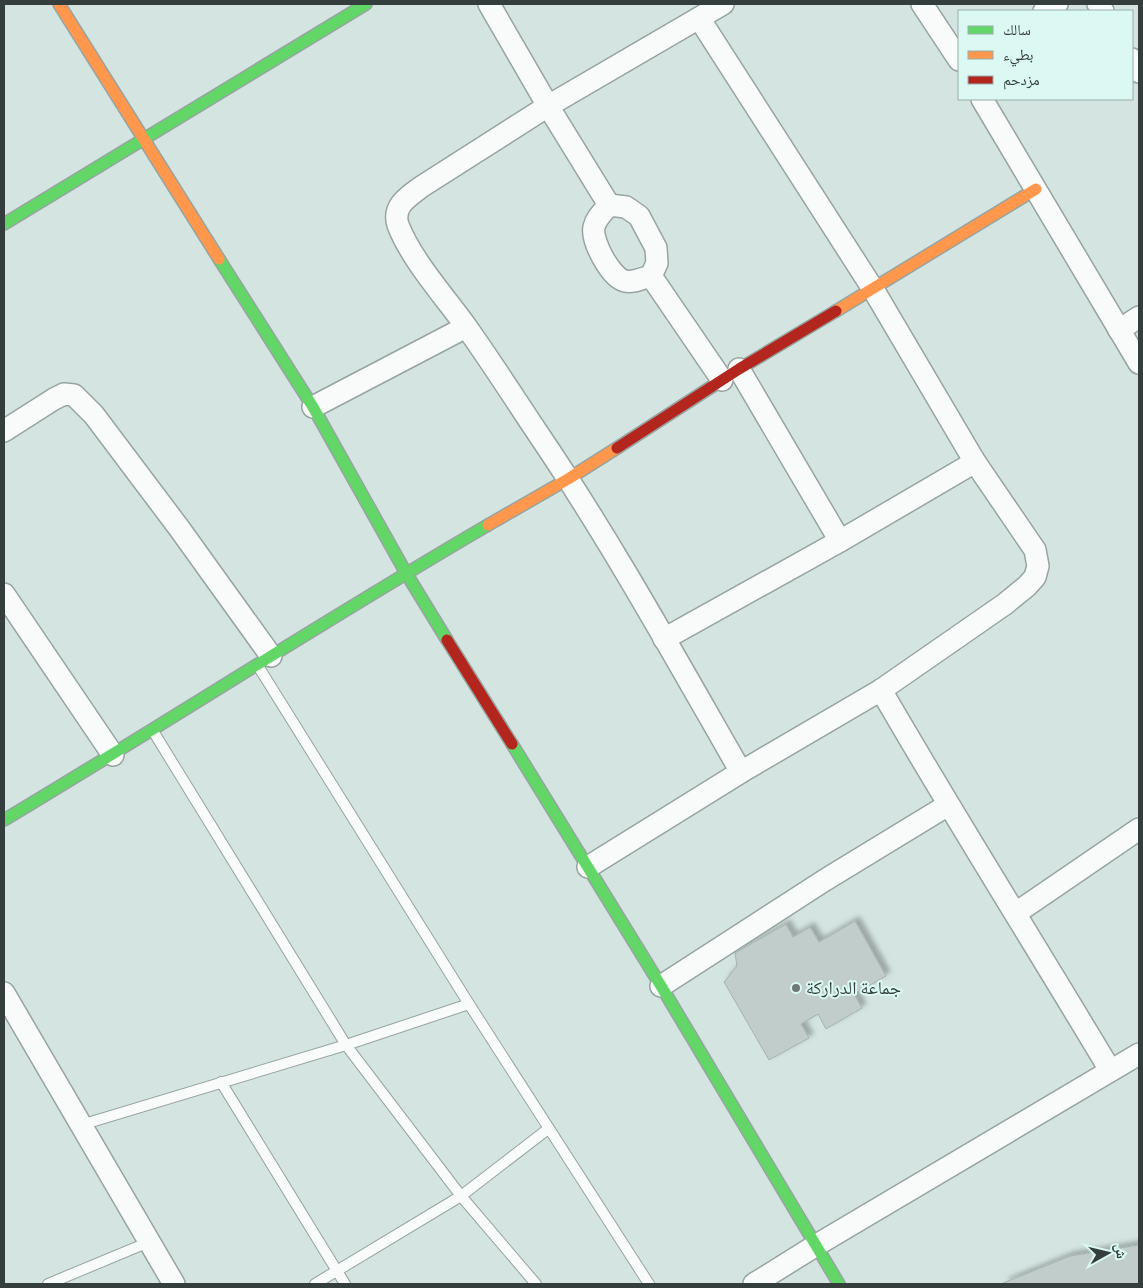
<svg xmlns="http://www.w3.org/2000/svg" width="1143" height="1288" viewBox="0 0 1143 1288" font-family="'Archivo Narrow','Noto Naskh Arabic',sans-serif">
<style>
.building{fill:#c0cdca;stroke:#a6b2b0;filter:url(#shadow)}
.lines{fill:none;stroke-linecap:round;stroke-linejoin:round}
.lane-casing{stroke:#97a4a1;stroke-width:12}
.street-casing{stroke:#97a4a1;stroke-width:24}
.fast-casing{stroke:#97a4a1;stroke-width:14}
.slow-casing{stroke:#97a4a1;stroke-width:14}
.jam-casing{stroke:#97a4a1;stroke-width:14}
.lane{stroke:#f9fbfa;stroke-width:10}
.street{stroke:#f9fbfa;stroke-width:21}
.fast{stroke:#63d668;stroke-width:11}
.slow{stroke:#ff974d;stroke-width:11}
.jam{stroke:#b3261e;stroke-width:11}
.poi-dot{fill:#6c7976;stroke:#dbf8f2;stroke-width:2}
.labels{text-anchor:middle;stroke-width:4;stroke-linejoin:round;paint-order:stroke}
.poi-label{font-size:18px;fill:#343f3d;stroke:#dbf8f2;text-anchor:start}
</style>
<defs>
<filter id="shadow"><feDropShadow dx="4.5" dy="-4.5" stdDeviation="2.5" flood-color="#0004"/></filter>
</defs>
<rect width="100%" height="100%" fill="#d4e5e1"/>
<g class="building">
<path d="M855,921l31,55 -32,18 8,14 -36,21 -8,-15 -17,10 8,14 -40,22 -45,-78 13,-16 -2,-13 51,-29 7,13 17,-10 9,15z"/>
<path d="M1139,1245v39h-135l-1,-1 67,-27z"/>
</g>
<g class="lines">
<defs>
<g id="lane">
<path d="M258,666l211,338 180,280"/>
<path d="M153,731l193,314 115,151 75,88"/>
<path d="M221,1082l124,202"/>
<path d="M81,1125l265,-80 123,-41"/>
<path d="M48,1284l101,-42"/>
<path d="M315,1284l146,-88 87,-67"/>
</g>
<g id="street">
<path d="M489,4l59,102 61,99"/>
<path d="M723,4l-175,102 -127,81c-13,10 -29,19 -23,38 13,34 46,71 67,100 25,35 48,71 72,107 74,109 138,225 204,340"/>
<path d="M922,4l37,56"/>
<path d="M1098,4l5,7"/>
<path d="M1044,11l13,-7"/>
<path d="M1132,59l7,13"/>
<path d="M982,99l157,264"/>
<path d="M609,205l17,2 13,9 17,32 1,15 -6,13c-8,2 -18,7 -26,5 -14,-3 -34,-40 -31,-54 2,-9 9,-15 15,-22z"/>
<path d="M651,276l71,104"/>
<path d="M1119,330l20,-13"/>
<path d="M739,369l101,172"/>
<path d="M313,407l153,-80"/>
<path d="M4,431l50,-32 10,-5 10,1 20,20 85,113 92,128"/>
<path d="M4,594l109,161"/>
<path d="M664,639l176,-98 135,-79"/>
<path d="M881,690c74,128 153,253 229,380"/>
<path d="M588,867l153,-95 140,-82 124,-86 22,-18 8,-9 3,-11 -3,-16 -60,-88 -102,-173 -174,-271"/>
<path d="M1016,913l123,-84"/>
<path d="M661,986l164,-106 123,-75"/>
<path d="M4,993l170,291"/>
<path d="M754,1284l61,-38 324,-192"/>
</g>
<g id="fast">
<path d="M4,224l362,-220"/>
<path d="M219,259l94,148 93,166 41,67"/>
<path d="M512,744l149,242 178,298"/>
<path d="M4,820c162,-97 321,-200 484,-295"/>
</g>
<g id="slow">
<path d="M59,4l160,255"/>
<path d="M836,311l200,-122"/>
<path d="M488,525l80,-46 49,-31"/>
</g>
<g id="jam">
<path d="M617,448l122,-79 97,-58"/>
<path d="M447,640l65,104"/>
</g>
</defs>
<use href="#lane" class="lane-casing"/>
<use href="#street" class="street-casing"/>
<use href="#fast" class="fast-casing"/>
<use href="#slow" class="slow-casing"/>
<use href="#jam" class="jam-casing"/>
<use href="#lane" class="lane"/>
<use href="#street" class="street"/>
<use href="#fast" class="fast"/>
<use href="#slow" class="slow"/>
<use href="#jam" class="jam"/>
</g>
<circle class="poi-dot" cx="796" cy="988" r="5"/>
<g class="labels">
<g class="poi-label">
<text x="806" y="994">جماعة الدراركة</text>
</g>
</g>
<rect width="1143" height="1288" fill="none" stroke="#343f3d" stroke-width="10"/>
<rect x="958" y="10" width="175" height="90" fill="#dbf8f2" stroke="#98aeaa"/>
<rect x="968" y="26" width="25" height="8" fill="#63d668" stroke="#98aeaa"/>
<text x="1003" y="35" font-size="15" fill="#343f3d">سالك</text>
<rect x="968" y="51" width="25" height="8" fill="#ff974d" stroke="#98aeaa"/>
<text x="1003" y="60" font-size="15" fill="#343f3d">بطيء</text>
<rect x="968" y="76" width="25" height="8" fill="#b3261e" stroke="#98aeaa"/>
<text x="1003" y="85" font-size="15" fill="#343f3d">مزدحم</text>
<g transform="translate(1108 1253) rotate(82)" stroke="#dbf8f2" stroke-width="4" paint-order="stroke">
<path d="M0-4L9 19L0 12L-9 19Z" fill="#343f3d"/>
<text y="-8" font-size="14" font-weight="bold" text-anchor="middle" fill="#343f3d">ش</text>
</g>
</svg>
